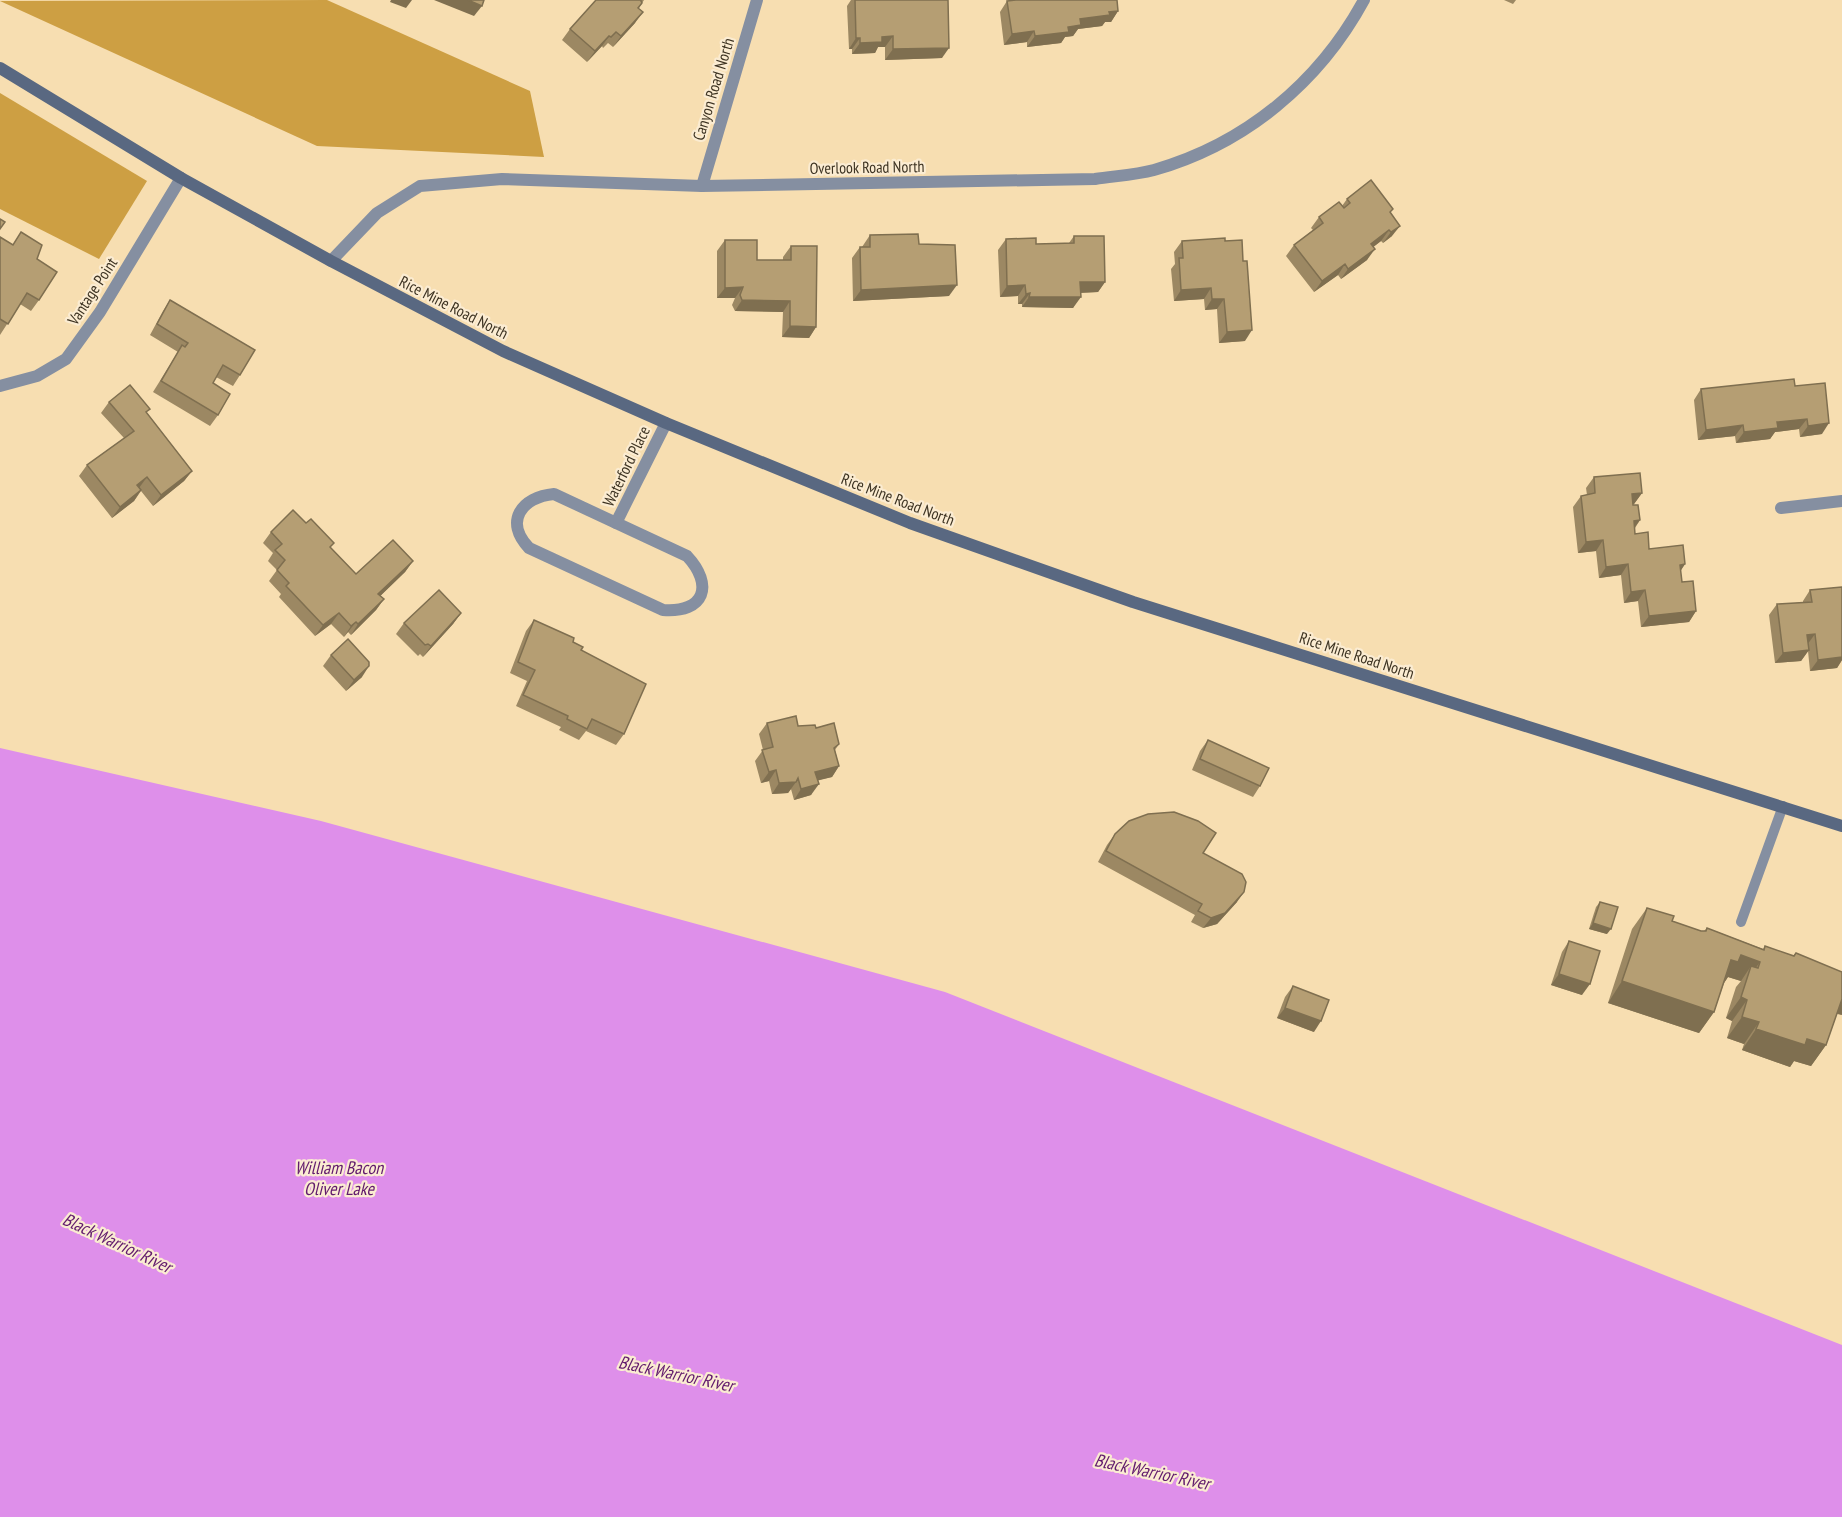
<svg xmlns="http://www.w3.org/2000/svg" width="1842" height="1517" viewBox="0 0 1842 1517" font-family="'PT Sans Narrow',sans-serif">
<style>
.forest{fill:#cd9f43}
.water{fill:#de8fea}
.lines{fill:none;stroke-linecap:round;stroke-linejoin:round}
.service{stroke:#858fa1;stroke-width:10}
.minor{stroke:#858fa1;stroke-width:12}
.secondary{stroke:#596881;stroke-width:12}
.wall{fill:#9c8863}
.shaded-wall{fill:#7f6f50}
.building{fill:#b59e73;stroke:#7f6f50;stroke-width:1.5}
.labels{text-anchor:middle;stroke-width:4.5;stroke-linejoin:round;paint-order:stroke}
.street-label{font-size:16px;fill:#3d3322;stroke:#fbecd2}
.water-label{font-size:18px;font-style:italic;fill:#621b6d;stroke:#fbecd2}
</style>
<rect width="100%" height="100%" fill="#f7deb1"/>
<g class="forest">
<path d="M327,0l203,91 14,66 -227,-11 -317,-145z"/>
<path d="M0,93l147,88 -48,78 -99,-50z"/>
</g>
<path class="water" d="M0,748l321,73 624,171 897,353v172h-1842z"/>
<g class="lines">
<path class="service" d="M1741,922l42,-116"/>
<g class="minor">
<path d="M702,186l55,-186"/>
<path d="M331,261l46,-48 43,-27 82,-7 200,7 393,-7c19,-3 40,-4 59,-9 91,-26 165,-87 210,-170"/>
<path d="M0,386l37,-10 29,-17 34,-47 81,-134"/>
<path d="M554,494l133,62c27,29 18,57 -24,54l-134,-62c-25,-26 -8,-51 25,-54z"/>
<path d="M1781,508l61,-7"/>
<path d="M616,523l50,-100"/>
</g>
<path class="secondary" d="M0,68l181,110 150,83 172,90 163,72 244,100 223,79 709,224"/>
</g>
<g class="wall">
<path d="M596,0h48l-5,8 -4,15 -22,24 -5,-4 -5,5 -1,-2 -15,16 -25,-22 8,-11z"/>
<path d="M851,0h97l-6,58 -57,2v-13h-7l-3,6 -23,1v-5h-3l-2,-43z"/>
<path d="M1504,0h12l-3,4z"/>
<path d="M1007,1l111,10 -7,11h-6l-3,4 -24,3 -5,7 -8,1 -4,6 -34,4v-5l-23,3 -4,-33z"/>
<path d="M1347,199l43,15 2,22 -9,7 -2,-2 -8,6 -6,13 -26,19 -3,-4 -24,17 -28,-36 8,-11 19,-15 -2,-2 8,-11 23,-11z"/>
<path d="M21,232l16,27 2,41 -8,11 -11,-7 -20,31v-98l13,8z"/>
<path d="M870,235l49,9 30,52 -96,5 -1,-43 8,-11h2z"/>
<path d="M1074,236l31,46 -7,10 -17,1 -8,15 -51,-1v-3h-4v-8l-18,1 -2,-47 8,-11 30,5 33,-1z"/>
<path d="M725,240l32,20h26v-3l8,-11 25,81 -7,11 -27,-1 1,-25 -48,-1 -3,-6 3,-7h-18v-47z"/>
<path d="M1182,241h43l20,100 -26,2 -2,-34 -12,1 -1,-11 -30,2 -3,-32 4,-5 -1,-12z"/>
<path d="M170,300l70,75 -7,11 -17,-9 -3,6 5,32 -8,11 -57,-34 25,-40 -28,-17 13,-24z"/>
<path d="M1795,386l27,48 -22,3 -1,-8 -24,3 -5,7 -34,4 -1,-7 -37,4 -4,-40 7,-11z"/>
<path d="M109,402l38,11 45,58 -8,10 -31,25 -12,-15 -7,10 -22,17 -33,-42 8,-11 37,-27 -23,-25z"/>
<path d="M1594,477l48,16 -8,11h-1l7,16 -5,8v6l14,15 36,15 -5,7 2,11 14,29 -7,11 -48,5 -3,-26 -14,2 -3,-28 -22,3 -3,-27 -18,2 -5,-46 8,-11 6,-1 -1,-7z"/>
<path d="M271,532l60,16 25,26 57,-13 -8,11 -25,24 4,3 -8,11 -25,25 -3,-3 -4,5 -13,-13 -16,12 -36,-39 2,-3 -12,-13 8,-11 -9,-9 5,-8 -10,-10z"/>
<path d="M1842,587v73l-5,8 -27,3 -2,-20 -7,10 -26,2 -6,-48 8,-11 26,-1v-2l7,-11z"/>
<path d="M461,613l-8,11 -30,33 -3,-3 -2,2 -22,-22 8,-11z"/>
<path d="M534,620l39,22 8,8 43,84 -8,11 -30,-14 -7,9 -20,-10 2,-3 -45,-21 11,-25 -17,-8 16,-42z"/>
<path d="M331,655l31,22 -16,14 -23,-25z"/>
<path d="M767,723l49,5 23,16 -4,6 4,16 -7,11 -14,3 -7,15 -17,5 -3,-11 -3,4 -16,1 -3,-13 -8,2 -6,-22 8,-11 -4,-16z"/>
<path d="M1208,740l52,46 -7,11 -61,-27 8,-19z"/>
<path d="M1115,834l88,19 34,49 -20,22 -14,4 -12,-6 4,-7 -97,-53 9,-17z"/>
<path d="M1600,902l7,32 -18,-5 7,-22z"/>
<path d="M1647,908l25,13 29,10h3l3,-3 56,21 2,-3 28,10 3,-3 46,62 -5,-1 -11,31 -15,21 -17,-5 -4,6 -48,-17 2,-6 -17,-6 5,-17 -6,-3 10,-31 5,-6 -13,-4 -4,6 -10,29 -15,21 -91,-30 24,-74z"/>
<path d="M1569,941l13,54 -31,-10 11,-33z"/>
<path d="M1293,986l21,46 -37,-14 8,-21z"/>
</g>
<g class="shaded-wall">
<path d="M391,0h21l-6,8 -16,-6z"/>
<path d="M434,0h34l14,6 -8,10z"/>
<path d="M1118,11l-7,11h-6l-3,4 -24,3 -5,7 -8,1 -4,6 -34,4 8,-11 33,-9 12,-8 29,-7z"/>
<path d="M643,12l-8,11 -22,24 8,-11z"/>
<path d="M1034,31l-7,11 -23,3 8,-11z"/>
<path d="M609,36l-7,10 -15,16 8,-11z"/>
<path d="M893,36l-8,11h-7l-3,6 -23,1 8,-11 22,-6z"/>
<path d="M856,38h4l-8,11h-3z"/>
<path d="M949,48l-7,10 -57,2 8,-11z"/>
<path d="M1400,226l-8,10 -9,7 8,-11z"/>
<path d="M1389,230l-8,11 -18,14 8,-11z"/>
<path d="M1375,249l-8,11 -26,19 7,-10z"/>
<path d="M1345,264l-7,11 -24,17 8,-11z"/>
<path d="M1080,282h25l-7,10 -25,1z"/>
<path d="M957,285l-8,11 -96,5 8,-11z"/>
<path d="M1025,285l-7,11 -18,1 7,-11z"/>
<path d="M743,287l-8,11h-18l8,-10z"/>
<path d="M1211,288l-7,11 -30,2 7,-11z"/>
<path d="M1030,293l-8,11h-4l8,-10z"/>
<path d="M1029,297h52l-8,11 -51,-1z"/>
<path d="M1212,299h12l-7,10 -12,1z"/>
<path d="M742,300l48,1 -7,11 -48,-1z"/>
<path d="M790,326l26,1 -7,11 -27,-1z"/>
<path d="M1252,330l-7,11 -26,2 8,-11z"/>
<path d="M1807,419l-8,10 -24,3 -5,7 -34,4 8,-11 33,-10z"/>
<path d="M1829,423l-7,11 -22,3 8,-11z"/>
<path d="M1743,425l-8,11 -37,4 8,-10z"/>
<path d="M192,471l-8,10 -31,25 8,-11z"/>
<path d="M147,477l-8,11 -2,-3z"/>
<path d="M141,490l-7,11 -22,17 8,-11z"/>
<path d="M1642,493l-8,11 -10,1 8,-11z"/>
<path d="M1640,520l-8,11 2,-10z"/>
<path d="M1603,540l-7,11 -18,2 8,-11z"/>
<path d="M413,561l-8,11 -34,33 7,-11z"/>
<path d="M1628,564l-7,11 -22,3 7,-11z"/>
<path d="M1685,564l-7,11 2,-10z"/>
<path d="M1645,590l-7,11 -14,2 7,-11z"/>
<path d="M384,599l-8,11 -25,25 7,-11z"/>
<path d="M1696,611l-7,11 -48,5 8,-11z"/>
<path d="M339,613l-8,11 -16,12 8,-11z"/>
<path d="M461,613l-8,11 -30,33 8,-11z"/>
<path d="M356,622l-12,15 7,-11z"/>
<path d="M1815,634l-8,11v-10z"/>
<path d="M1809,650l-8,11 -26,2 8,-10z"/>
<path d="M1842,657v3l-5,8 -27,3 8,-11z"/>
<path d="M369,666l-7,11 -16,14 8,-11z"/>
<path d="M839,766l-7,11 -24,6 7,-11z"/>
<path d="M776,770l-7,11 -8,2 8,-11z"/>
<path d="M796,782l-8,11 -16,1 7,-11z"/>
<path d="M819,784l-8,11 -17,5 7,-11z"/>
<path d="M1244,892l-7,10 -20,22 -14,4 8,-10z"/>
<path d="M1593,923l18,6 -4,5 -18,-5z"/>
<path d="M1741,955l19,7 -14,19 5,-15 -10,15 -13,-4 -4,6 7,-23z"/>
<path d="M1559,974l31,10 -8,11 -31,-10z"/>
<path d="M1622,981l92,31 -15,21 -91,-30z"/>
<path d="M1842,994v21l-12,-4z"/>
<path d="M1741,997l6,3 -15,21 -6,-3z"/>
<path d="M1285,1008l36,13 -7,11 -37,-14z"/>
<path d="M1742,1017l17,5 -15,22 -17,-6z"/>
<path d="M1756,1029l51,10 19,6 -15,21 -17,-5 -4,6 -48,-17z"/>
</g>
<g class="building">
<path d="M468,0h16l-2,6z"/>
<path d="M596,0h45v1l1,2 -4,5 5,4 -22,24 -5,-4 -5,5 -2,-1 -14,15 -25,-22z"/>
<path d="M855,0h93l1,48 -56,1v-13l-11,1v5l-22,1v-5h-4z"/>
<path d="M1016,0h101l1,11 -9,1 1,3 -30,4 1,6 -13,2 1,5 -34,4 -1,-5 -22,3 -5,-33z"/>
<path d="M1371,180l22,29 -3,3 10,14 -9,6 -2,-2 -18,14 4,5 -27,20 -3,-5 -23,17 -28,-36 29,-22 -4,-6 20,-15 5,6 6,-5 -3,-4z"/>
<path d="M0,219l5,3 -5,7z"/>
<path d="M21,232l21,13 -5,14 20,13 -18,28 -12,-7 -19,31 -8,-5v-82l13,8z"/>
<path d="M918,234l1,10 36,1 2,40 -96,5 -1,-43h10v-12z"/>
<path d="M1074,236h30l1,46h-25l1,15h-52l1,-4 -4,1 -1,-9 -18,1 -1,-47 30,-1v6l38,-1z"/>
<path d="M1225,238v3l17,-1 1,21h4l5,69 -25,2 -3,-33h-12l-1,-11 -30,2 -2,-32h4l-1,-17z"/>
<path d="M725,240h32v20h34v-14h26l-1,81 -26,-1v-25l-48,-1 -2,-5 3,-8 -18,1z"/>
<path d="M170,300l85,50 -15,25 -17,-10 -10,18 17,11 -12,21 -57,-34 21,-36 3,2 3,-4 -31,-19z"/>
<path d="M1794,379l1,7 30,-3 4,40 -21,3 -1,-7 -30,3 1,6 -34,4 -1,-7 -37,5 -5,-41z"/>
<path d="M130,385l20,24 -4,3 46,59 -31,24 -14,-18 -10,8 4,5 -21,17 -33,-42 47,-34 -25,-29z"/>
<path d="M1640,473l2,20 -10,1 1,11h5l2,15 -6,1 1,13 13,-2 1,17 34,-4 2,19 -5,1 2,17 11,-1 3,30 -47,5 -4,-26 -14,2 -3,-28 -22,3 -3,-27 -17,2 -5,-46 14,-3 -1,-16z"/>
<path d="M293,510l13,13 5,-4 23,24 -4,4 26,27 37,-34 20,21 -35,33 6,5 -26,25 -2,-2 -5,4 -12,-13 -16,12 -37,-39 3,-3 -12,-13 8,-10 -10,-10 7,-6 -11,-12z"/>
<path d="M1842,587v70l-24,3 -3,-26 -8,1 2,15 -26,3 -6,-49 35,-2 -2,-12z"/>
<path d="M439,590l22,23 -30,33 -3,-2 -3,1 -21,-22z"/>
<path d="M534,620l40,18 -1,4 10,5 -2,3 65,34 -22,50 -32,-15 -5,10 -20,-10 1,-3 -45,-21 12,-25 -17,-8z"/>
<path d="M348,639l21,23v4l-15,14 -23,-25z"/>
<path d="M796,716l2,10 17,-1 1,3 18,-5 5,21 -5,4 5,18 -24,6 4,12 -18,5 -3,-11 -2,4 -17,1 -3,-13 -7,2 -7,-22 11,-3 -6,-24z"/>
<path d="M1208,740l61,28 -9,18 -60,-27z"/>
<path d="M1174,812l24,9 18,12 -13,20 39,21 4,8 -2,10 -19,21 -14,5 -13,-7 4,-7 -96,-53 9,-17 14,-13 19,-7z"/>
<path d="M1600,902l18,5 -7,22 -18,-6z"/>
<path d="M1647,908l27,8 -2,5 29,10h5l1,-3 57,22 1,-4 29,10 2,-3 46,19v27l-16,46 -19,-6 -2,6 -49,-16 3,-7 -17,-5 5,-17 -6,-3 10,-31 7,2 2,-6 -19,-7 -3,7 -7,-2 -17,52 -92,-31z"/>
<path d="M1569,941l31,10 -10,33 -31,-10z"/>
<path d="M1293,986l36,14 -8,21 -36,-13z"/>
</g>
<g class="labels">
<g class="street-label">
<text transform="translate(713 89) rotate(-73)" y="6">Canyon Road North</text>
<text transform="translate(867 167) rotate(-1)" y="6">Overlook Road North</text>
<text transform="translate(92 291) rotate(-57)" y="6">Vantage Point</text>
<text transform="translate(454 307) rotate(27)" y="6">Rice Mine Road North</text>
<text transform="translate(626 466) rotate(-64)" y="6">Waterford Place</text>
<text transform="translate(898 499) rotate(21)" y="6">Rice Mine Road North</text>
<text transform="translate(1357 655) rotate(18)" y="6">Rice Mine Road North</text>
</g>
<g class="water-label">
<text x="339" y="1174">William Bacon<tspan x="339" dy="21">Oliver Lake</tspan></text>
<text transform="translate(117 1243) rotate(25)" y="6">Black Warrior River</text>
<text transform="translate(676 1374) rotate(12)" y="6">Black Warrior River</text>
<text transform="translate(1152 1472) rotate(12)" y="6">Black Warrior River</text>
</g>
</g>
</svg>
